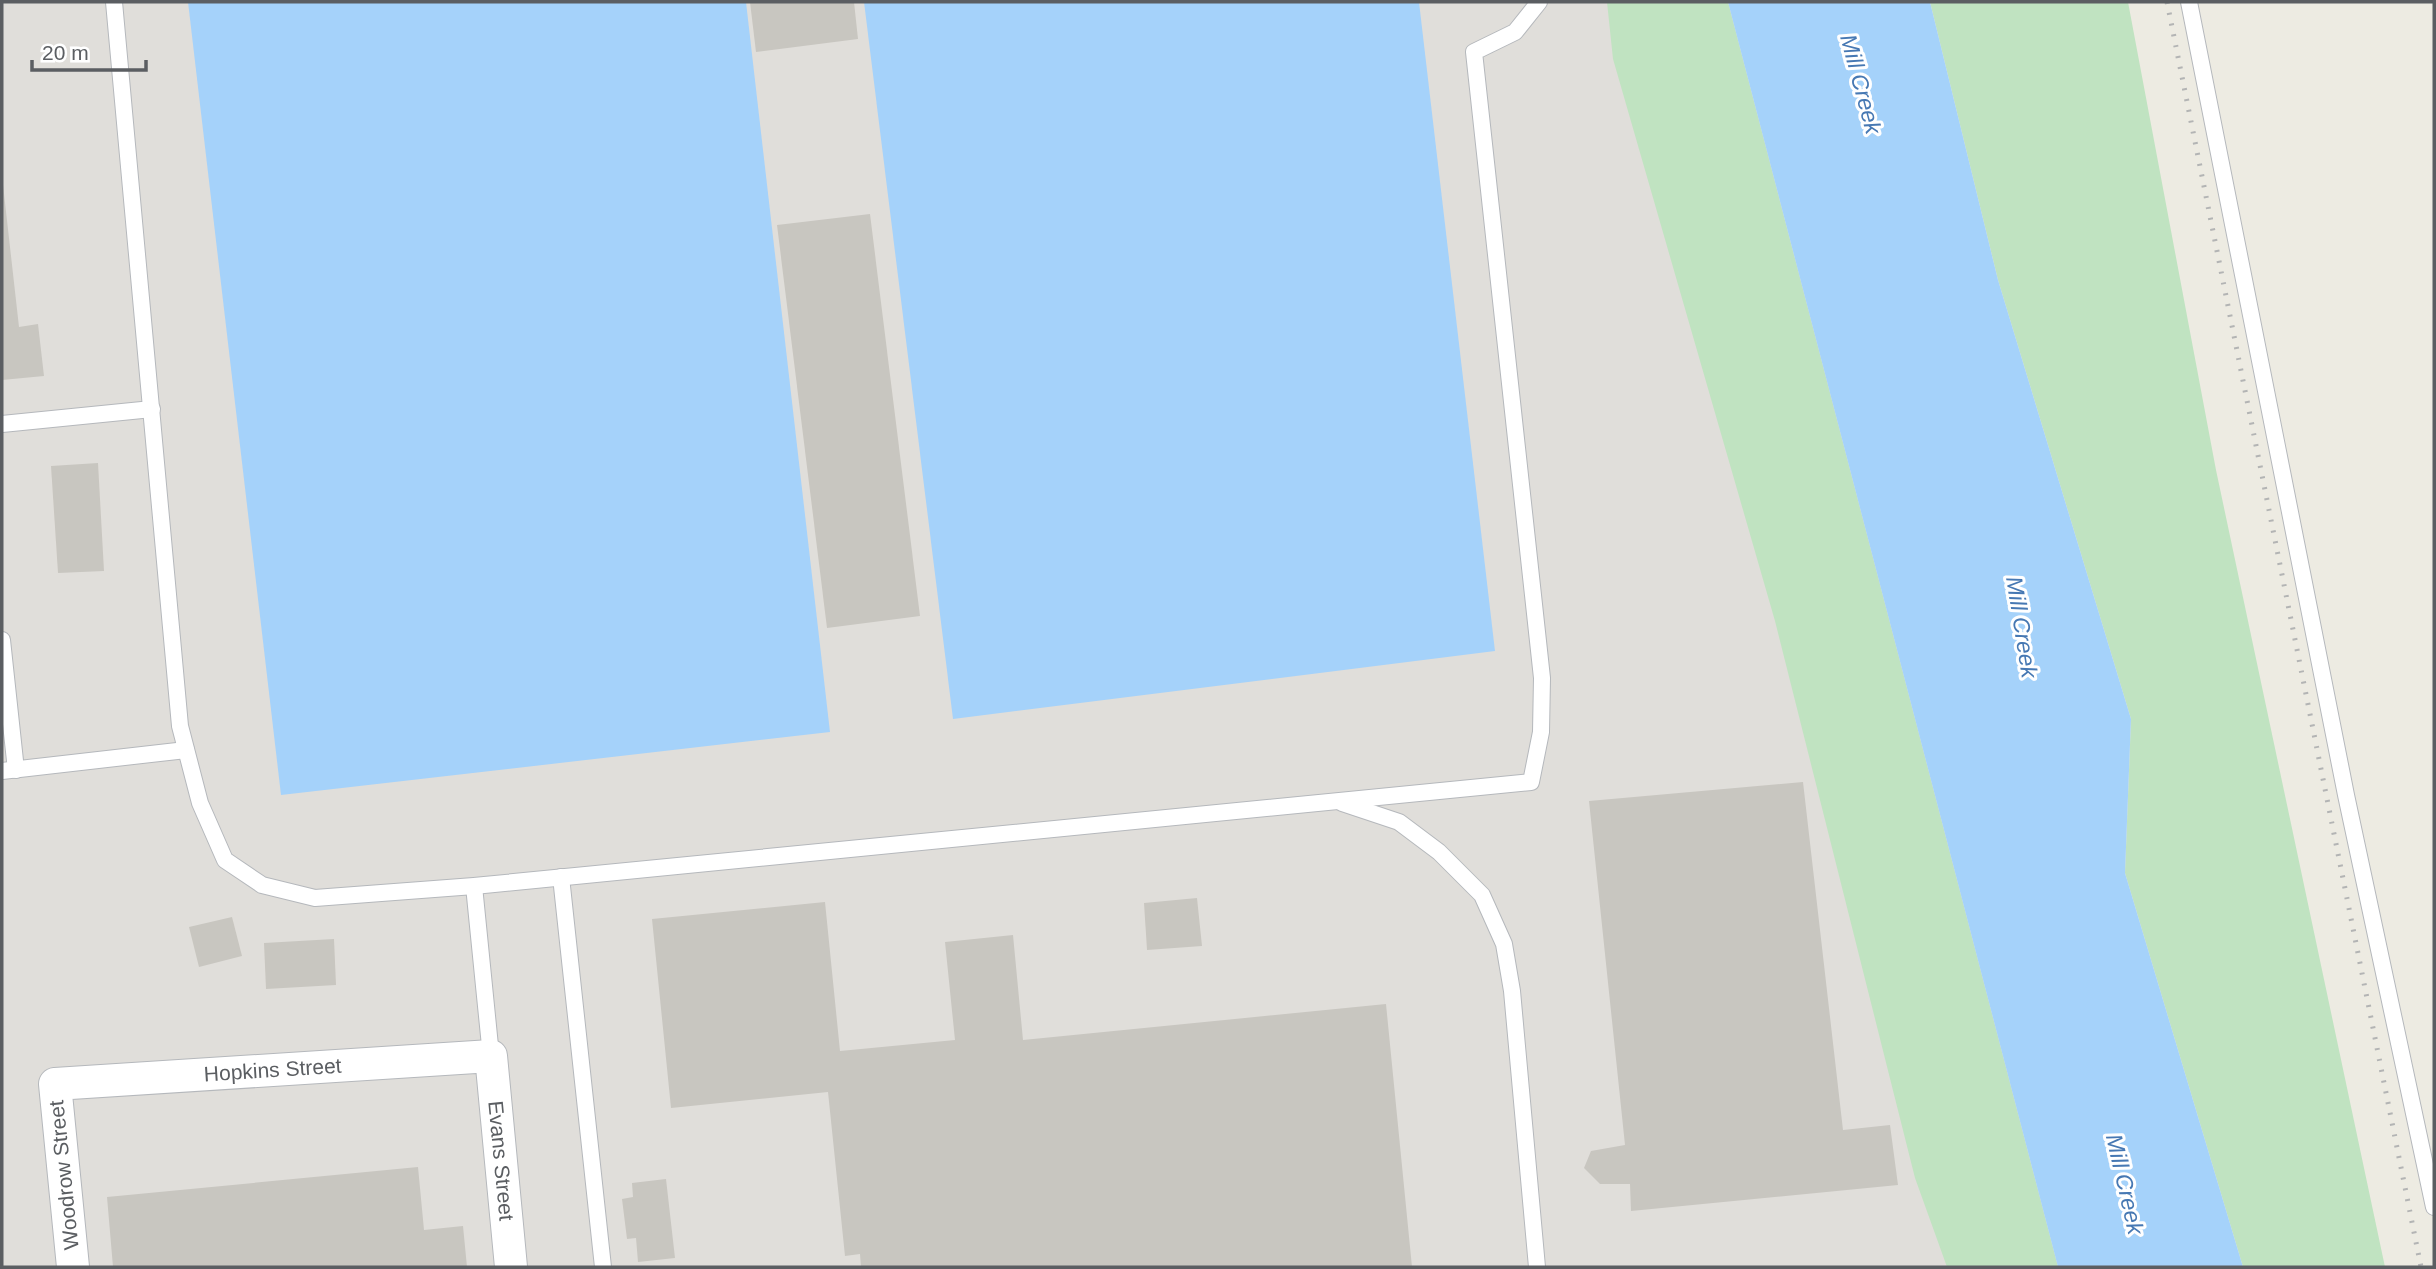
<svg xmlns="http://www.w3.org/2000/svg" width="2436" height="1269" viewBox="0 0 2436 1269" font-family="Helvetica,sans-serif">
<style>
.industrial{fill:#e0deda}
.green{fill:#c0e3c1}
.water{fill:#a5d2fa}
.building{fill:#c8c6c0}
.lines{fill:none;stroke-linecap:round;stroke-linejoin:round}
.lane-casing{stroke:#b5b8bc;stroke-width:18}
.street-casing{stroke:#b5b8bc;stroke-width:34}
.lane{stroke:#fff;stroke-width:16}
.street{stroke:#fff;stroke-width:32}
.rail{stroke:#b3b4b4;stroke-width:5;stroke-dasharray:2 9;stroke-linecap:butt}
.labels{text-anchor:middle;stroke-width:6;stroke-linejoin:round;paint-order:stroke}
.street-label{font-size:21px;fill:#5b5e62;stroke:#fff}
.water-label{font-size:23px;font-style:italic;fill:#4678b3;stroke:#fff}
</style>
<rect width="100%" height="100%" fill="#edebe2"/>
<path class="industrial" d="M2,2h1726l330,1265h-2056z"/>
<g class="green">
<path d="M1607,2h121l330,1265h-111l-32,-89 -140,-557 -162,-562z"/>
<path d="M1930,2h198l88,468 169,797h-142l-118,-394 6,-154 -133,-439z"/>
</g>
<g class="water">
<path d="M188,2h558l84,730 -549,63z"/>
<path d="M864,2h555l76,649 -542,68z"/>
<path d="M1728,2h202l68,278 133,439 -6,154 118,394h-185z"/>
</g>
<g class="building">
<path d="M750,2h104l4,37 -102,13z"/>
<path d="M2,176l17,151 19,-3 6,52 -42,4z"/>
<path d="M870,214l50,402 -93,12 -50,-403z"/>
<path d="M98,463l6,108 -46,2 -7,-107z"/>
<path d="M1803,782l40,348 47,-5 8,60 -267,26 -1,-27h-30l-16,-16 7,-17 34,-6 -36,-344z"/>
<path d="M1197,898l5,48 -55,4 -3,-47z"/>
<path d="M825,902l15,149 115,-11 -10,-98 68,-7 10,105 363,-36 26,263h-551l-1,-13 -15,2 -17,-164 -157,16 -19,-189z"/>
<path d="M232,917l10,39 -43,11 -10,-40z"/>
<path d="M334,939l2,46 -70,4 -2,-46z"/>
<path d="M418,1167l6,63 39,-4 4,41h-354l-6,-70z"/>
<path d="M666,1179l9,79 -37,4 -2,-24 -9,1 -5,-40 11,-2 -1,-14z"/>
</g>
<g class="lines">
<defs>
<g id="lane">
<path d="M114,2l66,724 20,77 25,57 37,25 53,13 159,-12 1057,-104 10,-50 1,-54 -68,-626 41,-20 24,-30"/>
<path d="M2189,2l157,793 88,412"/>
<path d="M2,424l150,-15"/>
<path d="M2,640l14,130"/>
<path d="M2,771l184,-21"/>
<path d="M1342,803l57,19 40,30 43,43 22,49 8,47 25,276"/>
<path d="M561,877l42,390"/>
<path d="M474,886l17,170"/>
</g>
<g id="street">
<path id="s1" d="M73,1267l-18,-183 436,-28 20,211"/>
</g>
</defs>
<use href="#lane" class="lane-casing"/>
<use href="#street" class="street-casing"/>
<use href="#lane" class="lane"/>
<use href="#street" class="street"/>
<path class="rail" d="M2167,2l254,1265"/>
</g>
<g class="labels">
<g class="street-label">
<text dy="7" stroke="none"><textPath href="#s1" startOffset="402">Hopkins Street</textPath></text>
<text dy="7" stroke="none"><textPath href="#s1" startOffset="726">Evans Street</textPath></text>
<text transform="translate(64 1175) rotate(-96)" y="7">Woodrow Street</text>
</g>
<g class="water-label">
<text transform="translate(1861 84) rotate(75)" y="8">Mill Creek</text>
<text transform="translate(2022 627) rotate(81)" y="8">Mill Creek</text>
<text transform="translate(2125 1184) rotate(77)" y="8">Mill Creek</text>
</g>
</g>
<rect width="2436" height="1269" fill="none" stroke="#5b5e62" stroke-width="7"/>
<path d="M32 60v10h114v-10" fill="none" stroke="#5b5e62" stroke-width="3.5"/>
<text x="42" y="60" font-size="21" fill="#5b5e62" stroke="#ffffff" stroke-width="5" paint-order="stroke">20 m</text>
</svg>
